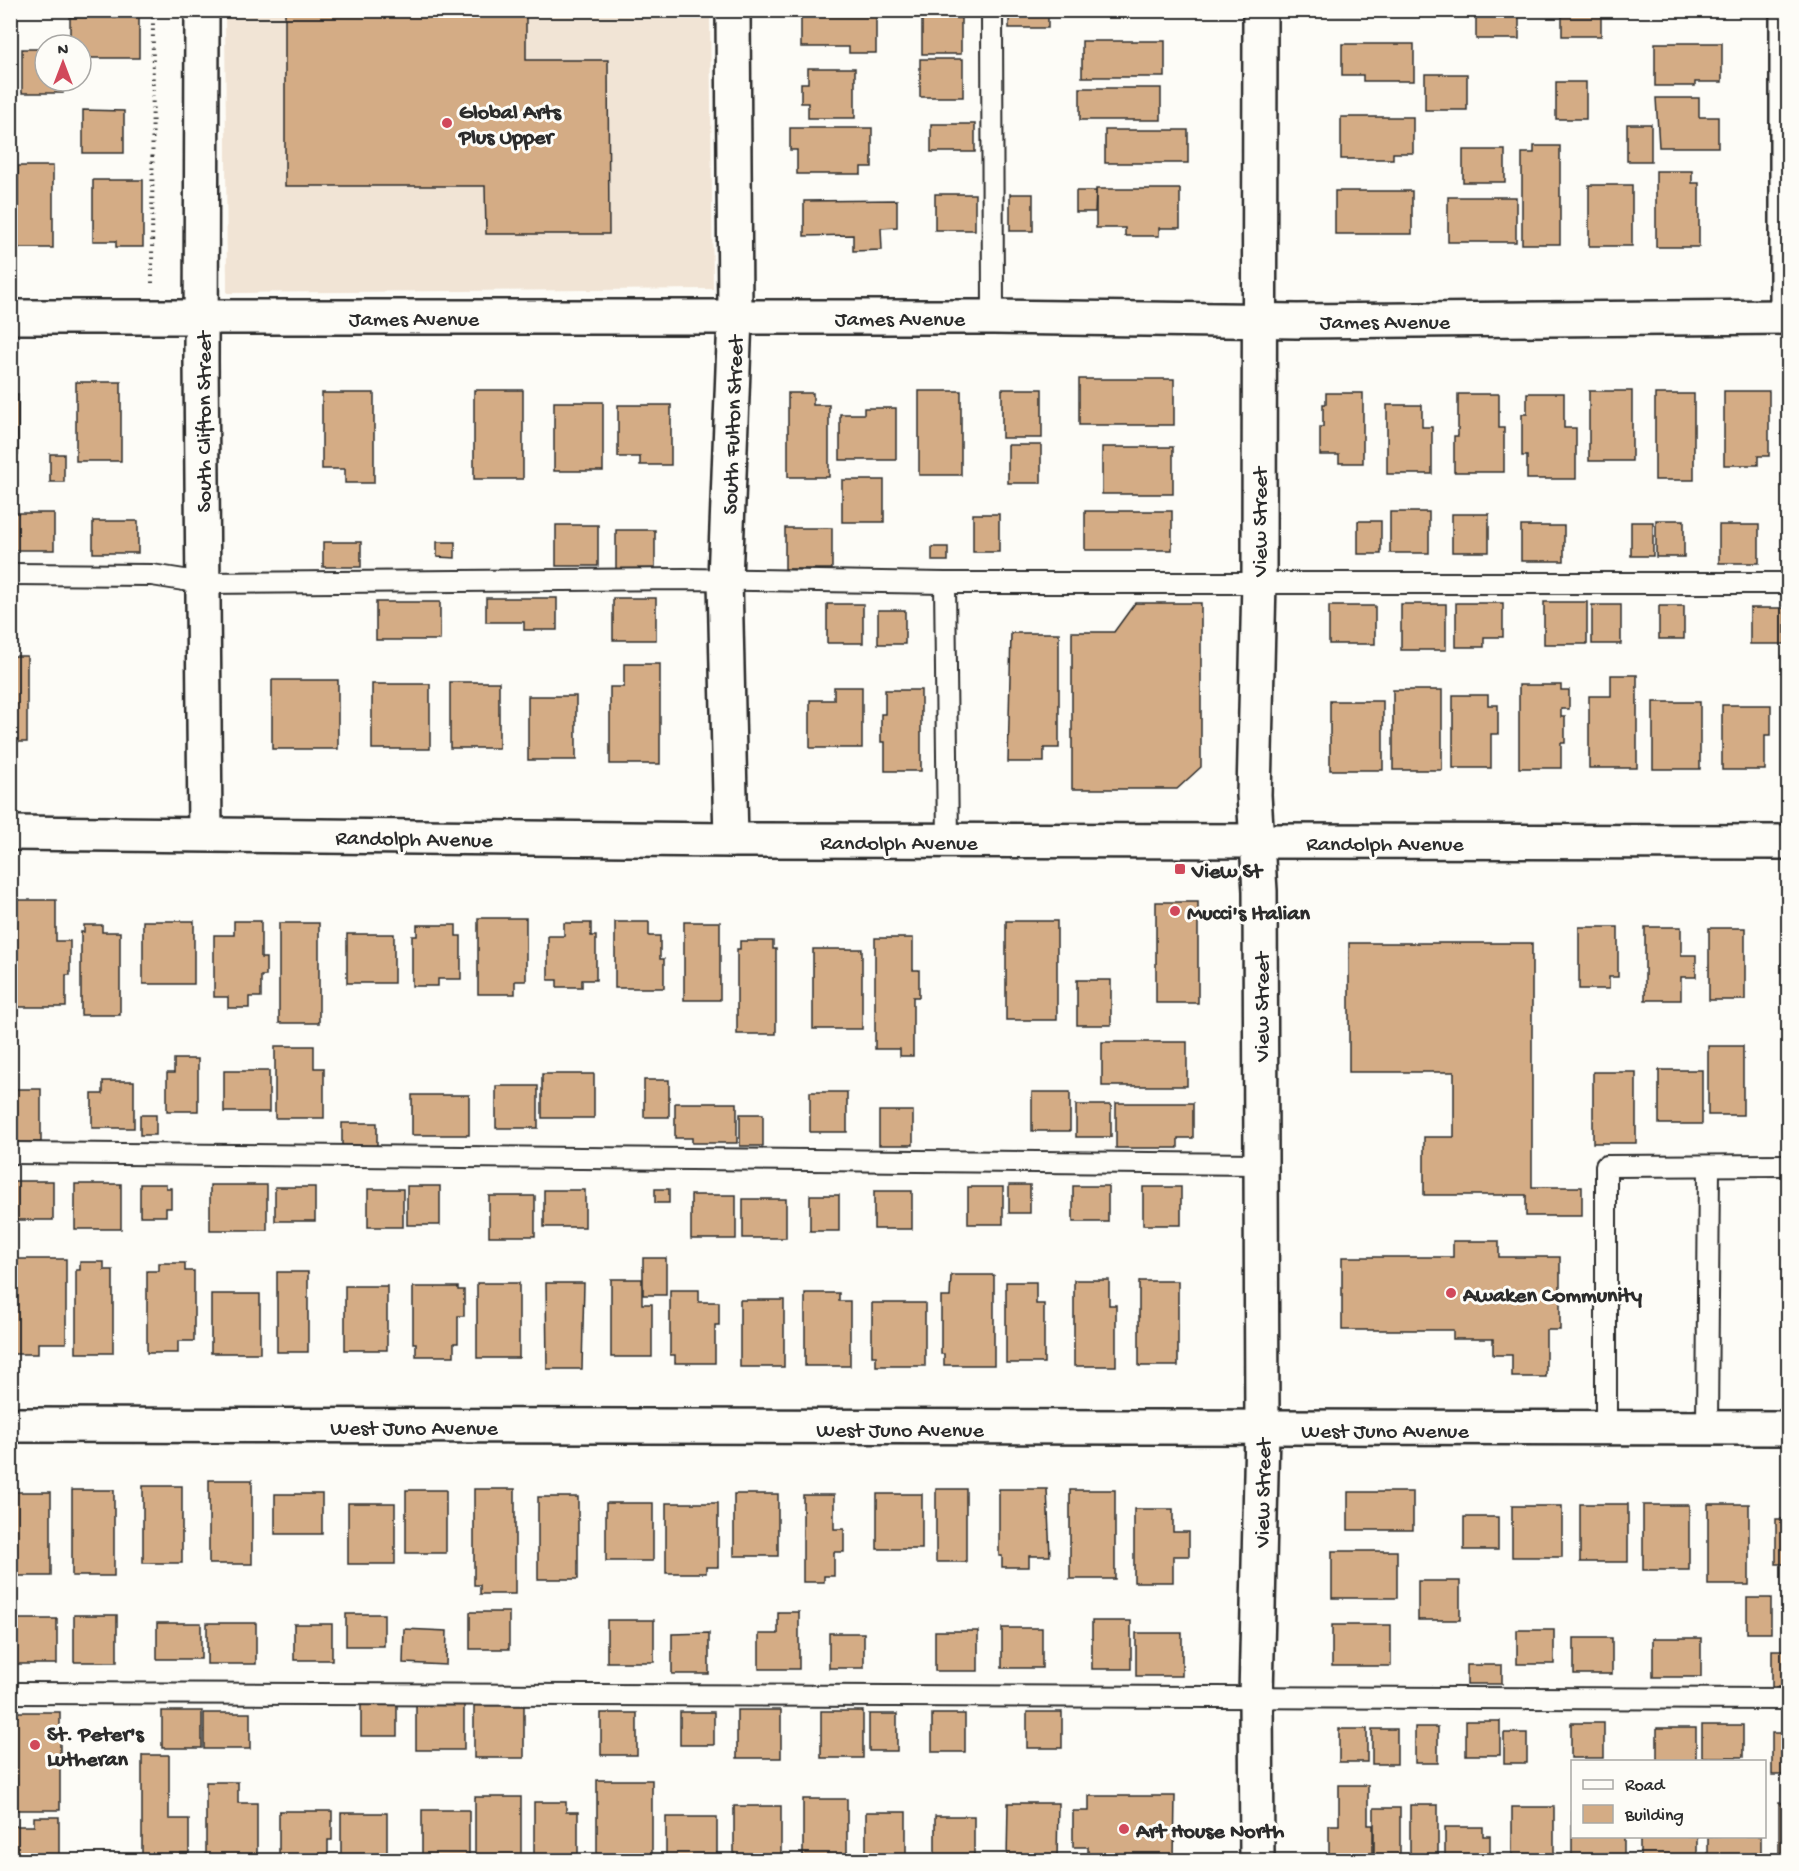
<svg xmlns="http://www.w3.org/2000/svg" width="1799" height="1871" viewBox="0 0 1799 1871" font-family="'Gochi Hand',sans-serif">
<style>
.built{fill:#f1e4d5}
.building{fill:#d4ac85;stroke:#2b2b2b;stroke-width:1.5}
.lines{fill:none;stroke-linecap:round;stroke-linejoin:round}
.service-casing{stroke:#2b2b2b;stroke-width:24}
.minor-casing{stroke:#2b2b2b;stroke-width:38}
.tertiary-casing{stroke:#2b2b2b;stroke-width:38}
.path{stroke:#2b2b2b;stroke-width:4;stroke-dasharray:1.5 4.5;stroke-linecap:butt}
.service{stroke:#fdfcf7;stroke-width:20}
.minor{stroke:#fdfcf7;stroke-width:33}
.tertiary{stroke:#fdfcf7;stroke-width:33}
.poi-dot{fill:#d1495b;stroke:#fdfcf7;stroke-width:2}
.labels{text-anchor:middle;stroke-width:6;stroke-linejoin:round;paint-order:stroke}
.poi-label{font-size:22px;font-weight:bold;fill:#2b2b2b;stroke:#fdfcf7;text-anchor:start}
.street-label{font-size:22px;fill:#2b2b2b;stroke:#fdfcf7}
</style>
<rect width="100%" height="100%" fill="#fdfcf7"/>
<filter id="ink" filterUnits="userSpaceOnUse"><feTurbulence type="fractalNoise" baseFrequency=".0167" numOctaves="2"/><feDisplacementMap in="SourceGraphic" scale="12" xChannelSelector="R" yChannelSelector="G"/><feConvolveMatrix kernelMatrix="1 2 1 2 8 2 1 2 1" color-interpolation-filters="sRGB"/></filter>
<g filter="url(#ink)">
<path class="built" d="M225,11h485l3,278 -486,4z"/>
<g class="building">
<path d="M285,10h241v50h82l1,174h-123l-1,-48h-200z"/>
<path d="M801,10h75v43h-27v-6h-48z"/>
<rect x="1009" y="10" width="39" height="18"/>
<rect x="1329" y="10" width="62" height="5"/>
<rect x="1476" y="10" width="43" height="29"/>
<rect x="1562" y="10" width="39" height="26"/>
<path d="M70,17h69v41h-58v-13h-11z"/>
<rect x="922" y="18" width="39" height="36"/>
<rect x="1082" y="41" width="83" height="36"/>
<path d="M1655,43h67v39h-27v4h-40z"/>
<path d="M1342,44h72v37h-51v-6h-21z"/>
<path d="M22,49h23v32h18v12h-41z"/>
<rect x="920" y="59" width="43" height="38"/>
<path d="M808,68h47v50h-47v-15h-7v-20h7z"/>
<rect x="1425" y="74" width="42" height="36"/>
<rect x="1556" y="82" width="30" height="37"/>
<rect x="1080" y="88" width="81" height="32"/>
<path d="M1656,98h43v19h19v30h-59z"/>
<rect x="10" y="100" width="4" height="38"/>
<path d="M83,110l41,1v42h-41z"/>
<path d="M1341,117h72v36h-20v6h-52z"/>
<rect x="931" y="124" width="44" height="28"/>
<rect x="1627" y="124" width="24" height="37"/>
<path d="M790,128h82v39h-11v7h-64v-24h-7z"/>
<rect x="1105" y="130" width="83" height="33"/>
<path d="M1534,146h26v98h-38v-91h12z"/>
<rect x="1463" y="150" width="42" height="32"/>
<rect x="18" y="166" width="35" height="82"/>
<path d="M1656,171h36v12h7v64h-43z"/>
<path d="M93,180h50v67h-27v-6h-23z"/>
<rect x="1589" y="185" width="43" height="61"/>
<path d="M1096,189h84v39h-21v8h-34v-8h-29z"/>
<path d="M1076,191h20l-1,21h-19z"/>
<rect x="1335" y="191" width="77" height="43"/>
<rect x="935" y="194" width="40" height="36"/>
<rect x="1010" y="194" width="23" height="37"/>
<rect x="1448" y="197" width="68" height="45"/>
<path d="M897,200v27l-16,1 1,22 -29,1v-16l-49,1v-35z"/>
<rect x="1079" y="379" width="95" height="46"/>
<rect x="76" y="382" width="45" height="79"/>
<rect x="1002" y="389" width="40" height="49"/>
<rect x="474" y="390" width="49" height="89"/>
<rect x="919" y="391" width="42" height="84"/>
<rect x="1589" y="391" width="43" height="70"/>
<path d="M1724,391h45v65h-11v9h-34z"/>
<path d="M322,393h52v90h-29v-14h-23z"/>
<path d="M788,393h25v12h16v72h-41z"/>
<path d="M1326,393h37v70h-24v-8h-19v-28h3v-23h3z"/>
<path d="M1527,393h37v35h12v51h-49v-23h-5v-42h5z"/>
<rect x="10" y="394" width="8" height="60"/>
<path d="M1458,394h41v34h5v44h-50v-36h4z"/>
<rect x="1655" y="394" width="39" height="86"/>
<rect x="554" y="402" width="49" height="69"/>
<path d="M618,405h53v60h-31v-8h-22z"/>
<path d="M1387,405h35v22h10v47h-45z"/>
<path d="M864,408h32v52h-56v-46h24z"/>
<rect x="1008" y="445" width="33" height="38"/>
<rect x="1102" y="447" width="71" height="47"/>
<rect x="50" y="454" width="14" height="28"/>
<rect x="842" y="480" width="42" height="42"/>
<rect x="1085" y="511" width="87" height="39"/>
<rect x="1390" y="512" width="39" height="41"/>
<rect x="10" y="513" width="44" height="37"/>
<rect x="973" y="514" width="26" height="38"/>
<rect x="1452" y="514" width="37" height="38"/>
<rect x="1656" y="520" width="28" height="37"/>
<rect x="93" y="521" width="45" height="32"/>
<rect x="1358" y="521" width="23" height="33"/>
<rect x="1631" y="522" width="22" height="34"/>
<rect x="556" y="525" width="42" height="41"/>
<rect x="1719" y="525" width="40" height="38"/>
<rect x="1521" y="526" width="43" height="35"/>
<rect x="785" y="528" width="47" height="41"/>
<rect x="616" y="530" width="39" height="39"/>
<rect x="323" y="542" width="38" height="25"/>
<path d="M437,542h18v16l-18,-1z"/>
<rect x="932" y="547" width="16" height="14"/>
<rect x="10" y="580" width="4" height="35"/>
<path d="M486,598h71v32h-33v-8h-38z"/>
<rect x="613" y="598" width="43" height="42"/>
<rect x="376" y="602" width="64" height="38"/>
<rect x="1544" y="602" width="43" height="42"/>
<path d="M1135,603h66v164l-24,22h-105v-157h42z"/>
<path d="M1456,603h47v34h-19v10h-28z"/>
<rect x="827" y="604" width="36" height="39"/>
<rect x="1401" y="604" width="45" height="46"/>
<rect x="1592" y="605" width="29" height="39"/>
<rect x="1329" y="606" width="46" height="38"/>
<rect x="1659" y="606" width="25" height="33"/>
<rect x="1750" y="608" width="35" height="36"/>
<rect x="878" y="610" width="27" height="34"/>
<path d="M1011,633h48v115h-15v14h-36z"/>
<rect x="10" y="656" width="17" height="86"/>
<path d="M624,664h36v100h-50v-77h14z"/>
<path d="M1611,675h26v93h-48v-72h22z"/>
<rect x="272" y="680" width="66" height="69"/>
<rect x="450" y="682" width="49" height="66"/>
<rect x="372" y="684" width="58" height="65"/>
<path d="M1519,685h42v5h8v19h-8v8h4v26h-4v25h-42z"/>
<path d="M834,687h28v61h-52v-48h24z"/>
<path d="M885,690h36v81h-36v-29h-4v-28h4z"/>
<rect x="1393" y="690" width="49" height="80"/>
<path d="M1453,695h35v10h10v29h-7v34h-38z"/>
<rect x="528" y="696" width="48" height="64"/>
<rect x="1330" y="701" width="53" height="69"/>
<rect x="1653" y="702" width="47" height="67"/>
<path d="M1722,705h49v30h-6v35h-43z"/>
<path d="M10,900h46v41h14v34h-4v32h-56z"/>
<rect x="1156" y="902" width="42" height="101"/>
<path d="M478,918h48v63h-11v13h-37z"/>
<rect x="143" y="921" width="51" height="63"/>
<path d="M234,921h27v37h5v18h-5v21h-12v11h-21v-11h-14v-62h20z"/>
<rect x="1006" y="921" width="51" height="99"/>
<path d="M615,922h34v14h11v23h4v29h-49z"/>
<rect x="684" y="922" width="36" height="78"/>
<rect x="279" y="923" width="40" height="100"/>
<path d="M564,923h27v13h5v44h-14v7h-25v-7h-9v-44h16z"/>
<path d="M84,925h18v7h18v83h-39v-83h3z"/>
<path d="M417,925h39v11h5v43h-23v7h-26v-50h5z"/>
<path d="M1579,927h39v50h-9v12h-30z"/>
<path d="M1645,927h36v28h15v22h-15v23h-36z"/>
<rect x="1709" y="928" width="36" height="72"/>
<rect x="347" y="934" width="47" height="49"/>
<path d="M875,938h38v32h6v27h-6v59h-13v-7h-25z"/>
<path d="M740,941h33v8h3v85h-39v-85h3z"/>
<path d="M1349,943h183v244h50v29h-56v-21h-102v-58h30v-65h-105z"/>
<rect x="813" y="949" width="49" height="80"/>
<rect x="1077" y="980" width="34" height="45"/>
<rect x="1102" y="1042" width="85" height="44"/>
<path d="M275,1046h39v22h10v50h-49z"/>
<rect x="1708" y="1046" width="35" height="69"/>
<path d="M174,1059h24v52h-31v-38h7z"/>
<rect x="1659" y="1070" width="43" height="54"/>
<rect x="224" y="1071" width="45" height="41"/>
<rect x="1593" y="1072" width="43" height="71"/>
<rect x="542" y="1074" width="52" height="44"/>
<rect x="644" y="1080" width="25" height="37"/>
<path d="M103,1081h31v47h-42v-34h11z"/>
<rect x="496" y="1086" width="42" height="42"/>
<rect x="10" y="1089" width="31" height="53"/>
<rect x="810" y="1092" width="37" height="40"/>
<rect x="1032" y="1092" width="38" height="39"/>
<rect x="412" y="1095" width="57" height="40"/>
<path d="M675,1103h62v40h-45v-5h-17z"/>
<path d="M1116,1103h77v35h-15v10h-62z"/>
<rect x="1076" y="1105" width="35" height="32"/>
<rect x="879" y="1111" width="34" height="34"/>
<rect x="740" y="1114" width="23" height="32"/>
<rect x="140" y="1115" width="16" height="20"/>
<rect x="342" y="1123" width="35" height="23"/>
<rect x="10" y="1181" width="43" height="39"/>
<rect x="75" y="1184" width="46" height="45"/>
<path d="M140,1184h26v4h5v20h-5v8h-26z"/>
<rect x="210" y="1185" width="57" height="45"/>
<rect x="1009" y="1185" width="21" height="28"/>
<rect x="407" y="1186" width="33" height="39"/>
<rect x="1073" y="1186" width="35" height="36"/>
<rect x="275" y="1187" width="40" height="34"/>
<rect x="968" y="1187" width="35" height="37"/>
<rect x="1143" y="1187" width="38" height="38"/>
<rect x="368" y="1189" width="35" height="38"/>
<rect x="655" y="1189" width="14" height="14"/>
<rect x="544" y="1190" width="41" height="37"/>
<rect x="874" y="1191" width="38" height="38"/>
<rect x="691" y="1195" width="45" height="44"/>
<rect x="810" y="1195" width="29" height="36"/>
<rect x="489" y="1196" width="46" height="40"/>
<rect x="743" y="1199" width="43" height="39"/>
<path d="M1453,1241h46v16h61v73h-14v47h-34v-22h-19v-16h-40v-9h-111v-73h111z"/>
<rect x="643" y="1258" width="23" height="37"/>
<path d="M11,1259h55v84h-28v11h-27z"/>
<path d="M80,1262h24v8h9v83h-37v-83h4z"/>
<path d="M159,1263h26v8h9v70h-16v12h-31v-82h12z"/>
<rect x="277" y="1272" width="31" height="80"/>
<path d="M951,1275h43v90h-50v-11h-3v-57h9z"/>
<path d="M611,1279h31v25h10v53h-41z"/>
<path d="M1074,1280h35v25h7v61h-42z"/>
<rect x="1139" y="1281" width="39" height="85"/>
<path d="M1006,1282h30v22h8v59h-38z"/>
<rect x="477" y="1283" width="42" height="75"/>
<path d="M546,1283h38l-2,86h-35z"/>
<rect x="345" y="1286" width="42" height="64"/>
<path d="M413,1287h45v3h6v26h-6v27h-4v13h-38v-13h-3z"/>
<path d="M670,1290h29v12h20v23h-4v38h-40v-8h-5z"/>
<path d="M805,1293h34v8h11v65h-45z"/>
<rect x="211" y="1294" width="49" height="59"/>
<rect x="740" y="1300" width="44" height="67"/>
<path d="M872,1303h53v63h-49v-10h-4z"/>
<rect x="209" y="1480" width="43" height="84"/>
<rect x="143" y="1486" width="39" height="77"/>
<path d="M474,1489h41v105h-35v-9h-6z"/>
<rect x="936" y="1489" width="30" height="73"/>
<path d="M999,1489h48l3,67h-21v11h-27v-11h-3z"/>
<rect x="72" y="1490" width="42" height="86"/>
<rect x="406" y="1490" width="40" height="63"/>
<rect x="1070" y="1490" width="45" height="89"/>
<rect x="10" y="1492" width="41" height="84"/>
<rect x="1348" y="1492" width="65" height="38"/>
<rect x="275" y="1494" width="47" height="40"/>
<rect x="734" y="1494" width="44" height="62"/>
<rect x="877" y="1494" width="45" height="55"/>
<path d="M803,1495h31v34h10v23h-10v24h-10v6h-21z"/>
<rect x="538" y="1497" width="40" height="82"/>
<rect x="348" y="1503" width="47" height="61"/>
<rect x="606" y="1503" width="47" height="58"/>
<path d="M666,1503h52v64h-12v6h-40z"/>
<rect x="1580" y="1504" width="48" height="58"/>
<rect x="1708" y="1504" width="41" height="81"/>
<rect x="1643" y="1505" width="46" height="65"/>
<rect x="1512" y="1506" width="50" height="51"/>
<path d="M1134,1509h39v23h16v24h-16v26h-39z"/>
<rect x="1464" y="1517" width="34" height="33"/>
<rect x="1776" y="1519" width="12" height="45"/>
<rect x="1332" y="1551" width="65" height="47"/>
<rect x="1418" y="1581" width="42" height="39"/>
<rect x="1747" y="1598" width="24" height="35"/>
<rect x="470" y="1612" width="39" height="37"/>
<path d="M778,1612h21v57h-40v-35h19z"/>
<rect x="346" y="1614" width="38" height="32"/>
<rect x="74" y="1615" width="43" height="47"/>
<rect x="10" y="1619" width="47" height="45"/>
<rect x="607" y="1620" width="47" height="42"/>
<rect x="1092" y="1621" width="39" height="48"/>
<rect x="157" y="1623" width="44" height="36"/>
<rect x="207" y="1623" width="49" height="41"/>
<rect x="294" y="1624" width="38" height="36"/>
<rect x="1332" y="1625" width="59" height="41"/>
<rect x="1002" y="1628" width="40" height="40"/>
<path d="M404,1629l43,2 -1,34 -43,-2z"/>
<rect x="1517" y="1630" width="37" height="34"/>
<rect x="935" y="1631" width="43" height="40"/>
<path d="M709,1633v41h-37v-40z"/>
<rect x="829" y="1633" width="35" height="35"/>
<rect x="1136" y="1633" width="46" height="43"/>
<rect x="1574" y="1638" width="38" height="36"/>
<rect x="1653" y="1638" width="48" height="39"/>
<rect x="1772" y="1650" width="16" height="37"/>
<rect x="1467" y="1665" width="35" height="19"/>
<rect x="361" y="1701" width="36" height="35"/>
<rect x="474" y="1701" width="50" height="57"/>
<rect x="416" y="1704" width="48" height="46"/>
<rect x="737" y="1710" width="44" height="48"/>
<rect x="162" y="1711" width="40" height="37"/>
<rect x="821" y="1711" width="42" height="47"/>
<path d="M10,1712h50v98h-44v-32h-6z"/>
<rect x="680" y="1712" width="34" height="33"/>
<rect x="1027" y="1712" width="35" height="36"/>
<rect x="204" y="1713" width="46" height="36"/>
<rect x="601" y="1713" width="36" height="42"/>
<rect x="869" y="1714" width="28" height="37"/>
<rect x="932" y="1714" width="33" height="38"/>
<rect x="1466" y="1721" width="34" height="34"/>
<rect x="1571" y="1723" width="33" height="35"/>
<rect x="1702" y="1725" width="41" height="32"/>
<rect x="1415" y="1727" width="23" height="36"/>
<rect x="1657" y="1728" width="39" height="34"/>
<rect x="1339" y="1729" width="28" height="33"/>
<rect x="1372" y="1729" width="25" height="35"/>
<rect x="1504" y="1733" width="23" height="30"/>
<rect x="1772" y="1733" width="16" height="42"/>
<path d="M142,1755h27v64h20v34h-9v7h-38z"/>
<rect x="597" y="1780" width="55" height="80"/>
<path d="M206,1782h32v21h19v57h-51z"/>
<path d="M1339,1785h29v40h5v35h-44v-35h10z"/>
<path d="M1572,1793v43h52v21h-13v3h-39z"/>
<path d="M1089,1796h86l-1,64 -86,-1v-12h-15v-36h16z"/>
<rect x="475" y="1797" width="46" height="63"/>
<rect x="803" y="1799" width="44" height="61"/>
<path d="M534,1802h32v10h12v48h-44z"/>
<path d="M1008,1803h50l-1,57h-50z"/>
<rect x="1779" y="1803" width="9" height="57"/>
<rect x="1410" y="1805" width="28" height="55"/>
<rect x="734" y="1806" width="47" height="54"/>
<rect x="1512" y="1807" width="42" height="53"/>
<rect x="1374" y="1808" width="26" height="52"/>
<rect x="422" y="1810" width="47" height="50"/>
<path d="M279,1811h53v29h-4v20h-49z"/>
<rect x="866" y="1812" width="40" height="48"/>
<rect x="341" y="1813" width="46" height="47"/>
<rect x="935" y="1816" width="39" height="44"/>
<path d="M34,1817h25v43h-49v-34h24z"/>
<rect x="666" y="1817" width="51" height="43"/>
<path d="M1445,1827h38v9h7v24h-45z"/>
<rect x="1640" y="1836" width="57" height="24"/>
<path d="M1708,1836h53v23l-53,1z"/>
</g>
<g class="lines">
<defs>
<g id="service">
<path d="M992,10l1,307"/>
<path d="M10,574l142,1 51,8 482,-4 260,4h843"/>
<path d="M945,583l3,258"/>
<path d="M10,1153l1251,11"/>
<path d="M1606,1427v-261l182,-1"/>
<path d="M1707,1428l2,-262"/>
<path d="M10,1693l1778,6"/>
</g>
<g id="minor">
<path d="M202,10l-1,351 4,473"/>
<path d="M1787,10v307"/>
<path d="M10,317h983l304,4 491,-4"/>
<path d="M731,840l-6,-260 10,-263 -2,-307"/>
<path d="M10,1425l1778,3"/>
<path d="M1257,1860l-1,-163 6,-267 -2,-539 -6,-96 5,-214 1,-571"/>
</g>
<path id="tertiary" d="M10,833l721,7 1057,2"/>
</defs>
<use href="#service" class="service-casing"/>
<use href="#minor" class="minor-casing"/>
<use href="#tertiary" class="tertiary-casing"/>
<path class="path" d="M152,283l1,-273"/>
<use href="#service" class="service"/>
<use href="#minor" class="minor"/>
<use href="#tertiary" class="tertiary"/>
</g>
</g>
<g class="poi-dot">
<circle cx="447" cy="123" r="6"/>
<rect x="1174" y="863" width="12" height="12" rx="3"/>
<circle cx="1175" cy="911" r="6"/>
<circle cx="1451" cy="1293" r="6"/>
<circle cx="35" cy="1745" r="6"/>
<circle cx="1124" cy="1829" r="6"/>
</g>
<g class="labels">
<g class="poi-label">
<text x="459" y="118">Global Arts<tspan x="459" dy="25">Plus Upper</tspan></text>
<text x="1192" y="877">View St</text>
<text x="1187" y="919">Mucci's Italian</text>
<text x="1463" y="1301">Awaken Community</text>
<text x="47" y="1740">St. Peter's<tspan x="47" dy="25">Lutheran</tspan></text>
<text x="1136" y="1837">Art House North</text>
</g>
<g class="street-label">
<text x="414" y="325">James Avenue</text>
<text x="900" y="325">James Avenue</text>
<text x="1385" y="328">James Avenue</text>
<text transform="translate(202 422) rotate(-90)" y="8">South Clifton Street</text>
<text transform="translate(731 425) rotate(-88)" y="8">South Fulton Street</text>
<text transform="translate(1258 522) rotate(-90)" y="8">View Street</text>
<text transform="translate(414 837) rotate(1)" y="8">Randolph Avenue</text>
<text x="899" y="849">Randolph Avenue</text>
<text x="1385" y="850">Randolph Avenue</text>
<text transform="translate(1260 1007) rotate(-90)" y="8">View Street</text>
<text x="414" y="1434">West Juno Avenue</text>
<text x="900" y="1436">West Juno Avenue</text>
<text x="1385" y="1437">West Juno Avenue</text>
<text transform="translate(1261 1493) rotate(-89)" y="8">View Street</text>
</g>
</g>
<rect width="1799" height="1871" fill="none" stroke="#fdfcf7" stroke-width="36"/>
<rect x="18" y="18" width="1763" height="1835" fill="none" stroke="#2b2b2b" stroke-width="2" filter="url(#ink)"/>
<rect x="1571" y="1760" width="195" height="78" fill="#fdfcf7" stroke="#a9a8a5" stroke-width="1.5"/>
<rect x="1583" y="1780" width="30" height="9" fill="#fdfcf7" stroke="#a9a8a5" stroke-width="1.5"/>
<text x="1625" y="1790" font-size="18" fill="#2b2b2b">Road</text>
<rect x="1583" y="1805" width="30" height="18" fill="#d4ac85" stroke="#a9a8a5" stroke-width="1.5"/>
<text x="1625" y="1820" font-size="18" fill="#2b2b2b">Building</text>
<g transform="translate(63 63)"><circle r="28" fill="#fdfcf7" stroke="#a9a8a5" stroke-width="1.5"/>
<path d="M0-4.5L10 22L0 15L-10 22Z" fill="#d1495b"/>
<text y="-9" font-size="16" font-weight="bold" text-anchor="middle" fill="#2b2b2b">N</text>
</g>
</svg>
